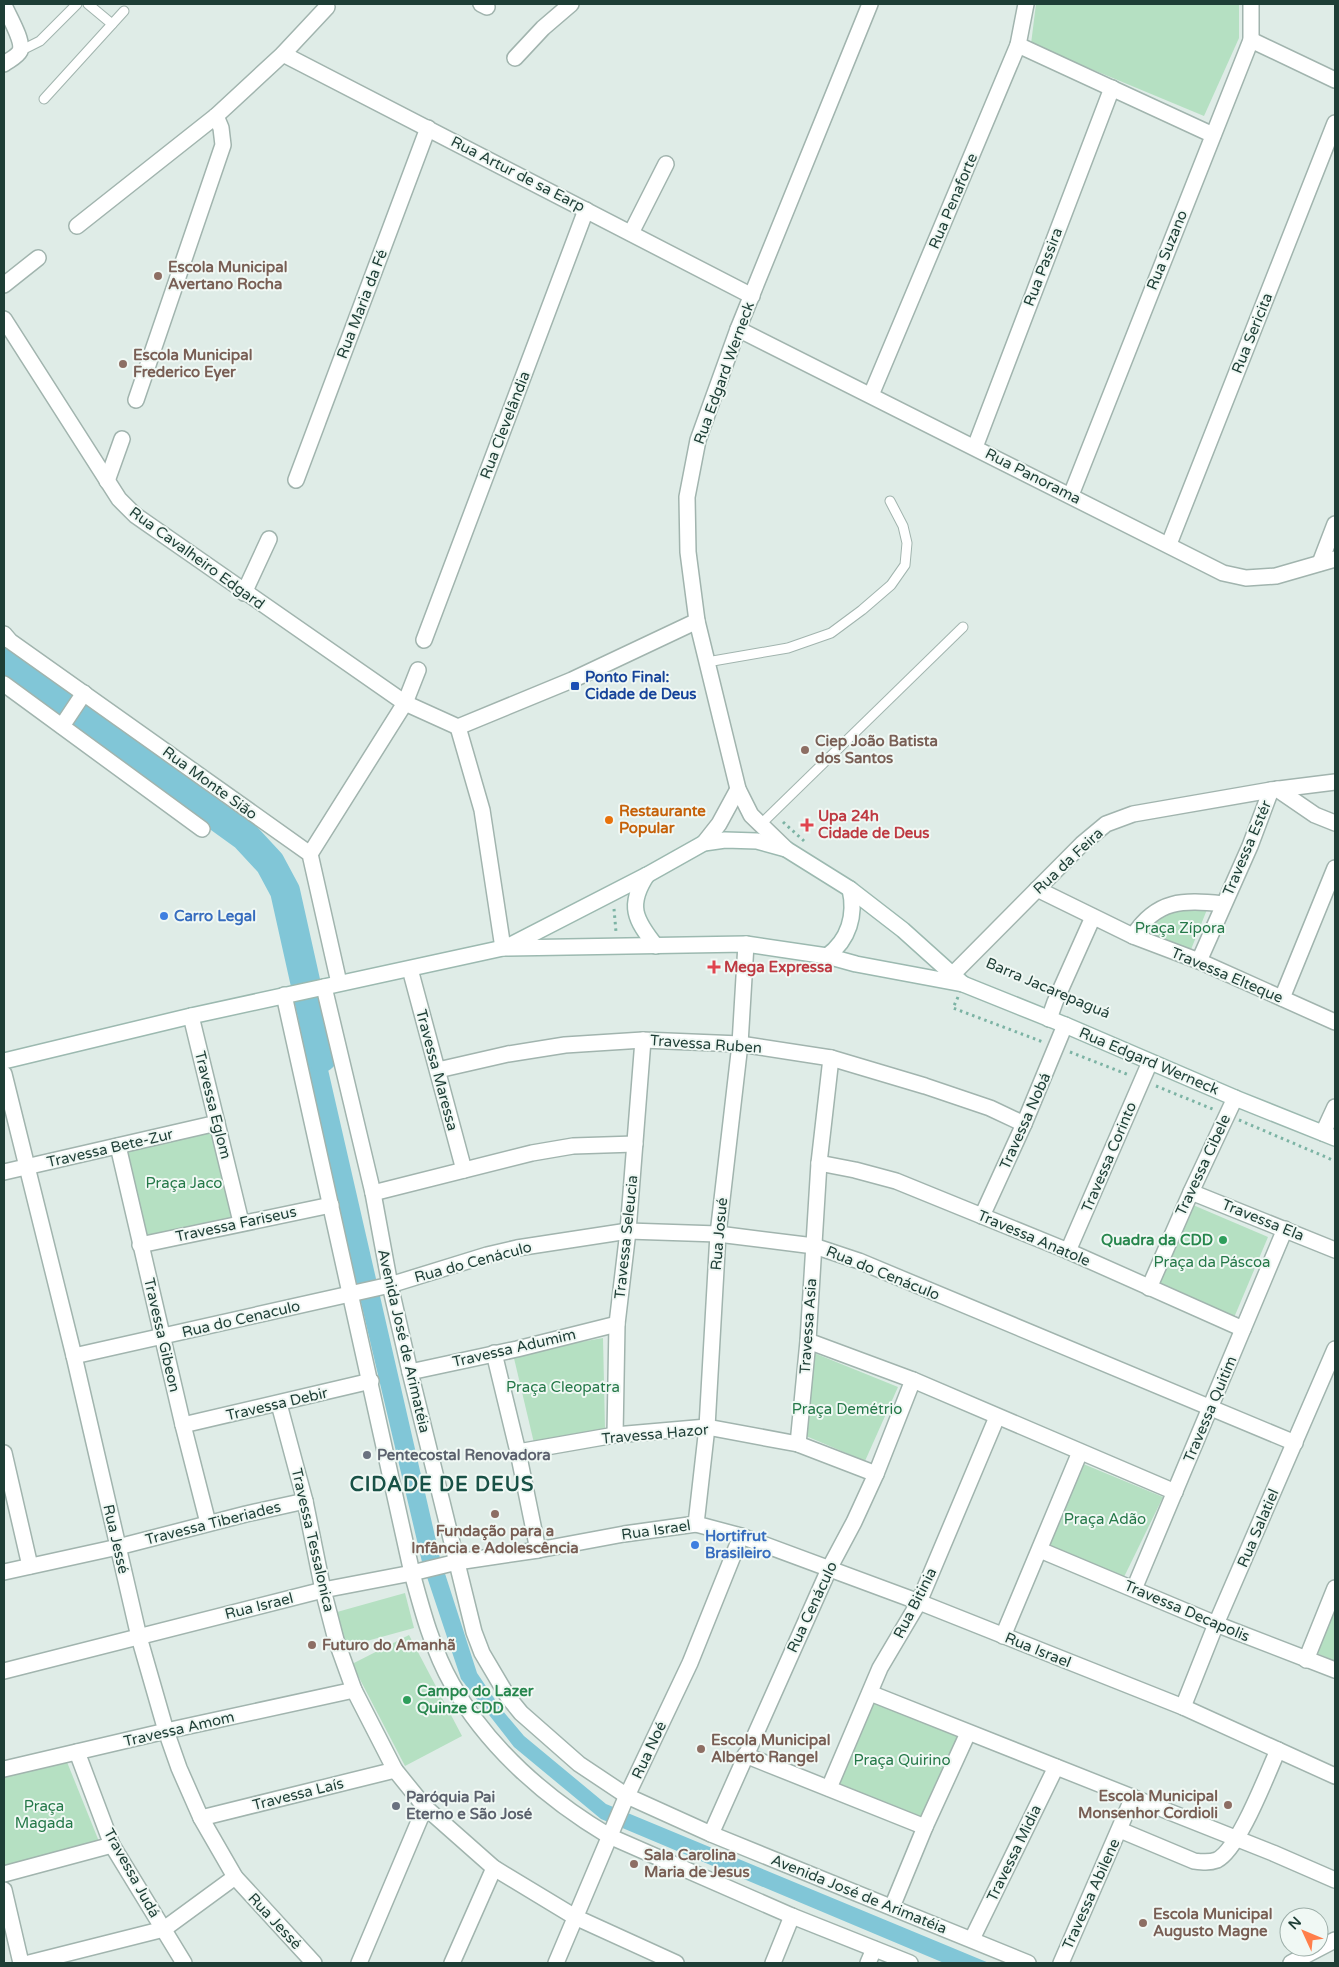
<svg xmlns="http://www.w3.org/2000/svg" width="1339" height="1967" viewBox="0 0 1339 1967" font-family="'Varela Round',sans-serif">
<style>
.green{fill:#b5e0c2}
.water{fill:#81c6d7}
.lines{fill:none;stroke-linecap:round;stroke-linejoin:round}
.river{stroke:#81c6d7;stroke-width:30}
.service-casing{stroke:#a1b4ae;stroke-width:11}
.minor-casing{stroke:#a1b4ae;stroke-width:18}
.tertiary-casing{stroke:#a1b4ae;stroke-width:18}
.secondary-casing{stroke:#9cb9b0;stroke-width:18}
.path{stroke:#7cb3a4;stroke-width:3;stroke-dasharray:2.5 4;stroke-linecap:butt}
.service{stroke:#fff;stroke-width:9}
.minor{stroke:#fff;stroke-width:15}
.tertiary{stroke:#fff;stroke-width:15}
.secondary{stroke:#fff;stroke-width:15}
.education-dot{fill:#8d6e63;stroke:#f0f8f4;stroke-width:2}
.transit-dot{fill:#1a4fb4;stroke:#f0f8f4;stroke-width:2}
.food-dot{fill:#e8710a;stroke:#f0f8f4;stroke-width:2}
.health-dot{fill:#e0444e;stroke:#f0f8f4;stroke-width:2}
.shop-dot{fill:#3f7fe0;stroke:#f0f8f4;stroke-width:2}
.leisure-dot{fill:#2e9e5b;stroke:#f0f8f4;stroke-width:2}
.worship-dot{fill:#6b7280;stroke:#f0f8f4;stroke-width:2}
.labels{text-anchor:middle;stroke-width:4;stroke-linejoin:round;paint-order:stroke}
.street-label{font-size:15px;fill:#1e3e36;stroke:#f0f8f4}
.education-label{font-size:15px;font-weight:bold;fill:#785e54;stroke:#f0f8f4;text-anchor:start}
.transit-label{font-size:15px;font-weight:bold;fill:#164399;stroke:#f0f8f4;text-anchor:start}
.food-label{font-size:15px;font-weight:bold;fill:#c56008;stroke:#f0f8f4;text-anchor:start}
.health-label{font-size:15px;font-weight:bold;fill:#be3a42;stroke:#f0f8f4;text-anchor:start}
.shop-label{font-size:15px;font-weight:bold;fill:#366cbe;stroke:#f0f8f4;text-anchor:start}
.park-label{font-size:15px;fill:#247848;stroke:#f0f8f4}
.leisure-label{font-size:15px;font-weight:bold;fill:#27864d;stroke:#f0f8f4;text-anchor:end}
.worship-label{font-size:15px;font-weight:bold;fill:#5b616d;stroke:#f0f8f4;text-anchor:start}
.district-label{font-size:20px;font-weight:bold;letter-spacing:1px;fill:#185146;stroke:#f0f8f4}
</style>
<rect width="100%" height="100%" fill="#dfece7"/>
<g class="green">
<path d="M1036,4h203v34l-35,78 -173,-72z"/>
<path d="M1208,907l-18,45 -47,-21 23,-19z"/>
<path d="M222,1127l21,89 -97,23 -21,-89z"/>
<path d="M1193,1205l75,32 -35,83 -78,-36z"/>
<path d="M603,1338l2,92 -71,13 -21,-89z"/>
<path d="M814,1353l84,34 -33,74 -59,-25z"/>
<path d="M1081,1463l82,34 -39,80 -75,-32z"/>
<path d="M405,1593l9,35 -69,19 -8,-35z"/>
<path d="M1335,1603v58l-21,-9z"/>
<path d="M409,1635l53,101 -57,30 -53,-102z"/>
<path d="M872,1696l94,40 -38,84 -94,-37z"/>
<path d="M67,1762l33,82 -95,26 -1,-93z"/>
</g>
<path class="water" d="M316,1017l124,541 37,115 25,37 22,26 82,68 383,159h-45l-343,-144 -87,-72 -53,-68 -39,-117 -127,-540z"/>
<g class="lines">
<path class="river" d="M4,660l15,13 226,163 25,27 15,28 37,166"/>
<defs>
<g id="service">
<path d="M88,4l24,20"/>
<path d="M20,51l20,-10 37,-37"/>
<path d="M44,99l80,-88"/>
<path d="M707,662l81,-14 43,-15 31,-23 29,-25 14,-20 2,-22 -4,-17 -13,-25"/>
<path d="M760,825l203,-198"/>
</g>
<g id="minor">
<path d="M481,4l6,3"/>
<path d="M4,5c4,10 20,36 16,46 -3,6 -11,9 -16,13"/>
<path d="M1251,40l84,40"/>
<path d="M1018,45l195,90"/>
<path d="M283,54l469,242"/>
<path d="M515,58l28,-30 28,-24"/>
<path d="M77,226l139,-110 67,-62 44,-47"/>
<path d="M631,233l35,-69"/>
<path d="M4,285l34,-27"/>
<path d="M4,319l115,180 16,16 270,188 53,24"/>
<path d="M738,329l485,244 23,5 30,-2 59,-17"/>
<path d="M871,395l147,-350 8,-41"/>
<path d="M136,400l87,-255 -2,-17 -5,-12"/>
<path d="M975,447l137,-359"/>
<path d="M296,480l132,-352"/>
<path d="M107,481l15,-42"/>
<path d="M1071,495l180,-455v-36"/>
<path d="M1169,544l166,-421"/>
<path d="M1320,563l15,-39"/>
<path d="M244,593l25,-54"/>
<path d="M4,634l6,7 300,213 29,129"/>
<path d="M424,640l162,-430"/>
<path d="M4,684l198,145"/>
<path d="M62,726l22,-33"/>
<path d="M458,727l114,-47 125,-59"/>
<path d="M458,727l24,83 21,138"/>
<path d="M1277,789l38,26 20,8"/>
<path d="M310,854l95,-151 13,-33"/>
<path d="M1037,889l96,47 66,25 136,61"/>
<path d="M1133,936c24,-37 50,-36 90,-32"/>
<path d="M1199,961l51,-115 21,-56"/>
<path d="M410,969l54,201"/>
<path d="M952,975l130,-131 24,-20 27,-10 138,-24 64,-8"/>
<path d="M324,987l49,206 17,92 20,87 64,260 8,21 26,44 13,16 58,51 48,32 84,38 317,129"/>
<path d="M284,995l128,578c10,37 21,78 40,111 36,64 95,115 157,152l183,80 118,47"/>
<path d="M1282,998l53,-130"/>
<path d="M191,1016l50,206"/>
<path d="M1049,1019l6,-17 38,-85"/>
<path d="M438,1070l70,-16 57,-9 78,-5 97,4 91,14 94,28 65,22 34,16"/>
<path d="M4,1074l70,282 65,281 27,94 13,37 22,50 34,59 79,86"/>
<path d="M1323,1133l12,-26"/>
<path d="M118,1146l65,279 25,98"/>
<path d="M819,1163l36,7 41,11 172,70 175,78"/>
<path d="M4,1172l213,-49"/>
<path d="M1191,1192l144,58"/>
<path d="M373,1193l159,-40 41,-7 62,-2"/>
<path d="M982,1216l42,-92 41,-99"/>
<path d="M140,1245l191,-40"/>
<path d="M1068,1251l82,-189"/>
<path d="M1149,1288l42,-96 44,-94"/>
<path d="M808,1341l105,39 262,112"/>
<path d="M494,1353l24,99 20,98"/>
<path d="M74,1356l316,-71 97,-30 30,-7 111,-17 90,3 96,12 45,15 436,182"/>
<path d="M410,1372l107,-23 100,-25"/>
<path d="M279,1404l26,97 18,89 13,50 18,50 41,80 30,37 69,61 81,49 101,46"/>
<path d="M183,1425l188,-44"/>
<path d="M615,1435l2,-111 11,-93 15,-191"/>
<path d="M798,1444l10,-103 11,-178 12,-105"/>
<path d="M518,1452l97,-17 92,-8 91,17 78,30"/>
<path d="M4,1453l26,113"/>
<path d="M741,1536l178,66 264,105 152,69"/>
<path d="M1040,1550l176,74 119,46"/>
<path d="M4,1572l114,-25 128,-33 59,-13"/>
<path d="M1134,1589l151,-360"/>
<path d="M1003,1636l77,-184"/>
<path d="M1306,1660l29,-72"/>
<path d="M4,1671l319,-81 89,-17 45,-11 81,-12 86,-16 72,-10"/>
<path d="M870,1693l403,160 62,27"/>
<path d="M1183,1707l33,-83 119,-275"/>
<path d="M77,1752l35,93 72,118"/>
<path d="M745,1755l180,72"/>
<path d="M4,1769l162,-38 188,-41"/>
<path d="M829,1788l51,-120 39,-66 78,-185"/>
<path d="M201,1818l194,-48"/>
<path d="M1120,1830l74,31c8,1 15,2 23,-1 22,-11 50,-86 61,-110"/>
<path d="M711,1834l119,-267 24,-45 22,-48 37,-94"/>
<path d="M4,1874l108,-29"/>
<path d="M4,1890l17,73"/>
<path d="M892,1907l33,-80 43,-94"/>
<path d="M972,1939l84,-172"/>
<path d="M29,1963l135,-34 71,-52"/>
<path d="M359,1963l66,-156"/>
<path d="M452,1963l42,-95"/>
<path d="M773,1963l19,-47"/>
<path d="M868,1963l6,-14"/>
<path d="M1061,1963l72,-166"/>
<path d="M1291,1963l44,-23"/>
</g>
<g id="tertiary">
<path d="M704,843l15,-19 19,-35"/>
<path d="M786,849l-35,-34 -13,-26 -41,-168 -9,-69 -1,-55 11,-57 40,-111 132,-325"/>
<path d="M556,1963l69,-163 65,-137 51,-127 -45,-12 11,-97 11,-193 22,-190 6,-100"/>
</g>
<g id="secondary">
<path d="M647,875c-20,30 -12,45 9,71"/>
<path d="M507,947l140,-72 57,-32 21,-3 32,1 29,8 64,40 53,41 60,54"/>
<path d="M827,956c22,-16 29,-41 23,-67"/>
<path d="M4,1061l187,-45 312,-68 243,-4 81,12 29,8 107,20 102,41 170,73 100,40"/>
</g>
</defs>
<use href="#service" class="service-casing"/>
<use href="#minor" class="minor-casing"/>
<use href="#tertiary" class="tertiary-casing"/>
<use href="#secondary" class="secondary-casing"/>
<g class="path">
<path d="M783,822l21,19"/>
<path d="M614,909l2,23"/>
<path d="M958,997l-5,11 90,34"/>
<path d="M1070,1052l59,23"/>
<path d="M1156,1086l59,24"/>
<path d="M1239,1120l96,41"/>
</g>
<use href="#service" class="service"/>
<use href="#minor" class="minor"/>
<use href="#tertiary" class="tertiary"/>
<use href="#secondary" class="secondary"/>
</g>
<g class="education-dot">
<circle cx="158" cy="276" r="5"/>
<circle cx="123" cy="364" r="5"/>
<circle cx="805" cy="750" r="5"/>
<circle cx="495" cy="1514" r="5"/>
<circle cx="312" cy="1645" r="5"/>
<circle cx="701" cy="1749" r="5"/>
<circle cx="1228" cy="1805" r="5"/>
<circle cx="634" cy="1864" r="5"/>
<circle cx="1143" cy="1923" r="5"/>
</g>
<rect class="transit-dot" x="570" y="681" width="10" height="10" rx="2.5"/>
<circle class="food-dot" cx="609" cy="820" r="5"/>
<g class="health-dot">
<path d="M804.5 817.5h5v5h5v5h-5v5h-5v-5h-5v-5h5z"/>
<path d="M711.5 959.5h5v5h5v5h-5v5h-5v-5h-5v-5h5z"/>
</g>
<g class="shop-dot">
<circle cx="164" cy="916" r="5"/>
<circle cx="695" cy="1545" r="5"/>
</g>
<g class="leisure-dot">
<circle cx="1223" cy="1240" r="5"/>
<circle cx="407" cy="1700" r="5"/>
</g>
<g class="worship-dot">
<circle cx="367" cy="1455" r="5"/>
<circle cx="396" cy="1806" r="5"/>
</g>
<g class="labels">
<g class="street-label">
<text transform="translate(518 174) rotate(27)" y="5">Rua Artur de sa Earp</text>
<text transform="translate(953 201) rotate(-67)" y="5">Rua Penaforte</text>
<text transform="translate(1167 250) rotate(-68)" y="5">Rua Suzano</text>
<text transform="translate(1043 267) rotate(-69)" y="5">Rua Passira</text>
<text transform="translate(362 304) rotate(-69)" y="5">Rua Maria da Fé</text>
<text transform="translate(1252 333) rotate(-68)" y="5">Rua Sericita</text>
<text transform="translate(724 373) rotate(-70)" y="5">Rua Edgard Werneck</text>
<text transform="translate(505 425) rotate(-69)" y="5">Rua Clevelândia</text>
<text transform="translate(1033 476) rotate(27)" y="5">Rua Panorama</text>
<text transform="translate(197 558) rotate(36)" y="5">Rua Cavalheiro Edgard</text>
<text transform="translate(210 783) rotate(36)" y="5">Rua Monte Sião</text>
<text transform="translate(1247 848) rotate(-67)" y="5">Travessa Estér</text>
<text transform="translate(1068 861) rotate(-43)" y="5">Rua da Feira</text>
<text transform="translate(1227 975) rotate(23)" y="5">Travessa Elteque</text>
<text transform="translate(1048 988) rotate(23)" y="5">Barra Jacarepaguá</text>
<text transform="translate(706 1044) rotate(4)" y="5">Travessa Ruben</text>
<text transform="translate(1149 1061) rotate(23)" y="5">Rua Edgard Werneck</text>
<text transform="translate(437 1070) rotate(75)" y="5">Travessa Maressa</text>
<text transform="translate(213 1105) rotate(76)" y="5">Travessa Eglom</text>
<text transform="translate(1025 1121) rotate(-66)" y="5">Travessa Nobá</text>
<text transform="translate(110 1148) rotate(-13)" y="5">Travessa Bete-Zur</text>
<text transform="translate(1109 1157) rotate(-67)" y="5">Travessa Corinto</text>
<text transform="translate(1203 1165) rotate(-65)" y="5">Travessa Cibele</text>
<text transform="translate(1263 1220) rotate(22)" y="5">Travessa Ela</text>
<text transform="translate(236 1224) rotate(-12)" y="5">Travessa Fariseus</text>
<text transform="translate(719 1234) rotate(-85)" y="5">Rua Josué</text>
<text transform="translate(626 1237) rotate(-84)" y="5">Travessa Seleucia</text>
<text transform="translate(1034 1238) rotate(23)" y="5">Travessa Anatole</text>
<text transform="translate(473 1262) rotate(-15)" y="5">Rua do Cenáculo</text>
<text transform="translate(883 1273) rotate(22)" y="5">Rua do Cenáculo</text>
<text transform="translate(241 1319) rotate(-13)" y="5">Rua do Cenaculo</text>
<text transform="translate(808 1326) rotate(-86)" y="5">Travessa Asia</text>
<text transform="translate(162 1335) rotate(77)" y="5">Travessa Gibeon</text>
<text transform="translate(404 1341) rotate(77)" y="5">Avenida José de Arimatéia</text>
<text transform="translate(514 1348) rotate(-13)" y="5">Travessa Adumim</text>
<text transform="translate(277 1404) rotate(-13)" y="5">Travessa Debir</text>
<text transform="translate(1210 1409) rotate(-67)" y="5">Travessa Quitim</text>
<text transform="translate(655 1434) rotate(-5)" y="5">Travessa Hazor</text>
<text transform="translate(213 1523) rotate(-14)" y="5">Travessa Tiberiades</text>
<text transform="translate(1258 1528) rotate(-67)" y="5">Rua Salatiel</text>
<text transform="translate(656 1530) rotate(-8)" y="5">Rua Israel</text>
<text transform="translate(116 1539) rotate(77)" y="5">Rua Jessé</text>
<text transform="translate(313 1540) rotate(77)" y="5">Travessa Tessalonica</text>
<text transform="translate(915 1603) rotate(-63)" y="5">Rua Bitinia</text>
<text transform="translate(259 1606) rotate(-14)" y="5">Rua Israel</text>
<text transform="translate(812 1607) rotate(-65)" y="5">Rua Cenáculo</text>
<text transform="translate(1187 1611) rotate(23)" y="5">Travessa Decapolis</text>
<text transform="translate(1038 1650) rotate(22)" y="5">Rua Israel</text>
<text transform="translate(179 1729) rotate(-13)" y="5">Travessa Amom</text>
<text transform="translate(649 1750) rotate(-65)" y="5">Rua Noé</text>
<text transform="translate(298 1794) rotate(-14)" y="5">Travessa Laís</text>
<text transform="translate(1014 1853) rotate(-64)" y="5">Travessa Midia</text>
<text transform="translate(132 1873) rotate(61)" y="5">Travessa Judá</text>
<text transform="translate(859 1894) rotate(22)" y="5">Avenida José de Arimatéia</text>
<text transform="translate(1091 1894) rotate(-66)" y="5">Travessa Abilene</text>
<text transform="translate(275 1921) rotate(47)" y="5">Rua Jessé</text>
</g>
<g class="education-label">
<text x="168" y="272">Escola Municipal<tspan x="168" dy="17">Avertano Rocha</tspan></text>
<text x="133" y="360">Escola Municipal<tspan x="133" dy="17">Frederico Eyer</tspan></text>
<text x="815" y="746">Ciep João Batista<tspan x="815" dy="17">dos Santos</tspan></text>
<text x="495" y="1536" text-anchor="middle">Fundação para a<tspan x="495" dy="17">Infância e Adolescência</tspan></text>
<text x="322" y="1650">Futuro do Amanhã</text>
<text x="711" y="1745">Escola Municipal<tspan x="711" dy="17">Alberto Rangel</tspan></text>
<text x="1218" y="1801" text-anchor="end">Escola Municipal<tspan x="1218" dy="17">Monsenhor Cordioli</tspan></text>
<text x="644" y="1860">Sala Carolina<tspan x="644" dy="17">Maria de Jesus</tspan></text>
<text x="1153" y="1919">Escola Municipal<tspan x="1153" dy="17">Augusto Magne</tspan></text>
</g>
<g class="transit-label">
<text x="585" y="682">Ponto Final:<tspan x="585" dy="17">Cidade de Deus</tspan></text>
</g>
<g class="food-label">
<text x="619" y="816">Restaurante<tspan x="619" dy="17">Popular</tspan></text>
</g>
<g class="health-label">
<text x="818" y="821">Upa 24h<tspan x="818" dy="17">Cidade de Deus</tspan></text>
<text x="724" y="972">Mega Expressa</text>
</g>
<g class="shop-label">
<text x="174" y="921">Carro Legal</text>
<text x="705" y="1541">Hortifrut<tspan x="705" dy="17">Brasileiro</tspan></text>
</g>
<g class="park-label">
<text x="1180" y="933">Praça Zípora</text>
<text x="184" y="1188">Praça Jaco</text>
<text x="1212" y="1267">Praça da Páscoa</text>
<text x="563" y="1392">Praça Cleopatra</text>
<text x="847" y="1414">Praça Demétrio</text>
<text x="1105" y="1524">Praça Adão</text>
<text x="902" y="1765">Praça Quirino</text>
<text x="44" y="1811">Praça<tspan x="44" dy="17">Magada</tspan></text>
</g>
<g class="leisure-label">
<text x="1213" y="1245">Quadra da CDD</text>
<text x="417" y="1696" text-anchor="start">Campo do Lazer<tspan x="417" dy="17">Quinze CDD</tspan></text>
</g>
<g class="worship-label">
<text x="377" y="1460">Pentecostal Renovadora</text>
<text x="406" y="1802">Paróquia Pai<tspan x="406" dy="17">Eterno e São José</tspan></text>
</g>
<g class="district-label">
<text x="442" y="1491">CIDADE DE DEUS</text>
</g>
</g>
<rect width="1339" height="1967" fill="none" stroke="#1e3e36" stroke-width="10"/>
<g transform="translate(1304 1932) rotate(314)"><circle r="24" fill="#f0f8f4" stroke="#9caea8"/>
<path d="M0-4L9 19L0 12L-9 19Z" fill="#ff7e4a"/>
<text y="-8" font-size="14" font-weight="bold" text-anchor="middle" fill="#1e3e36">N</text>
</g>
</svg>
